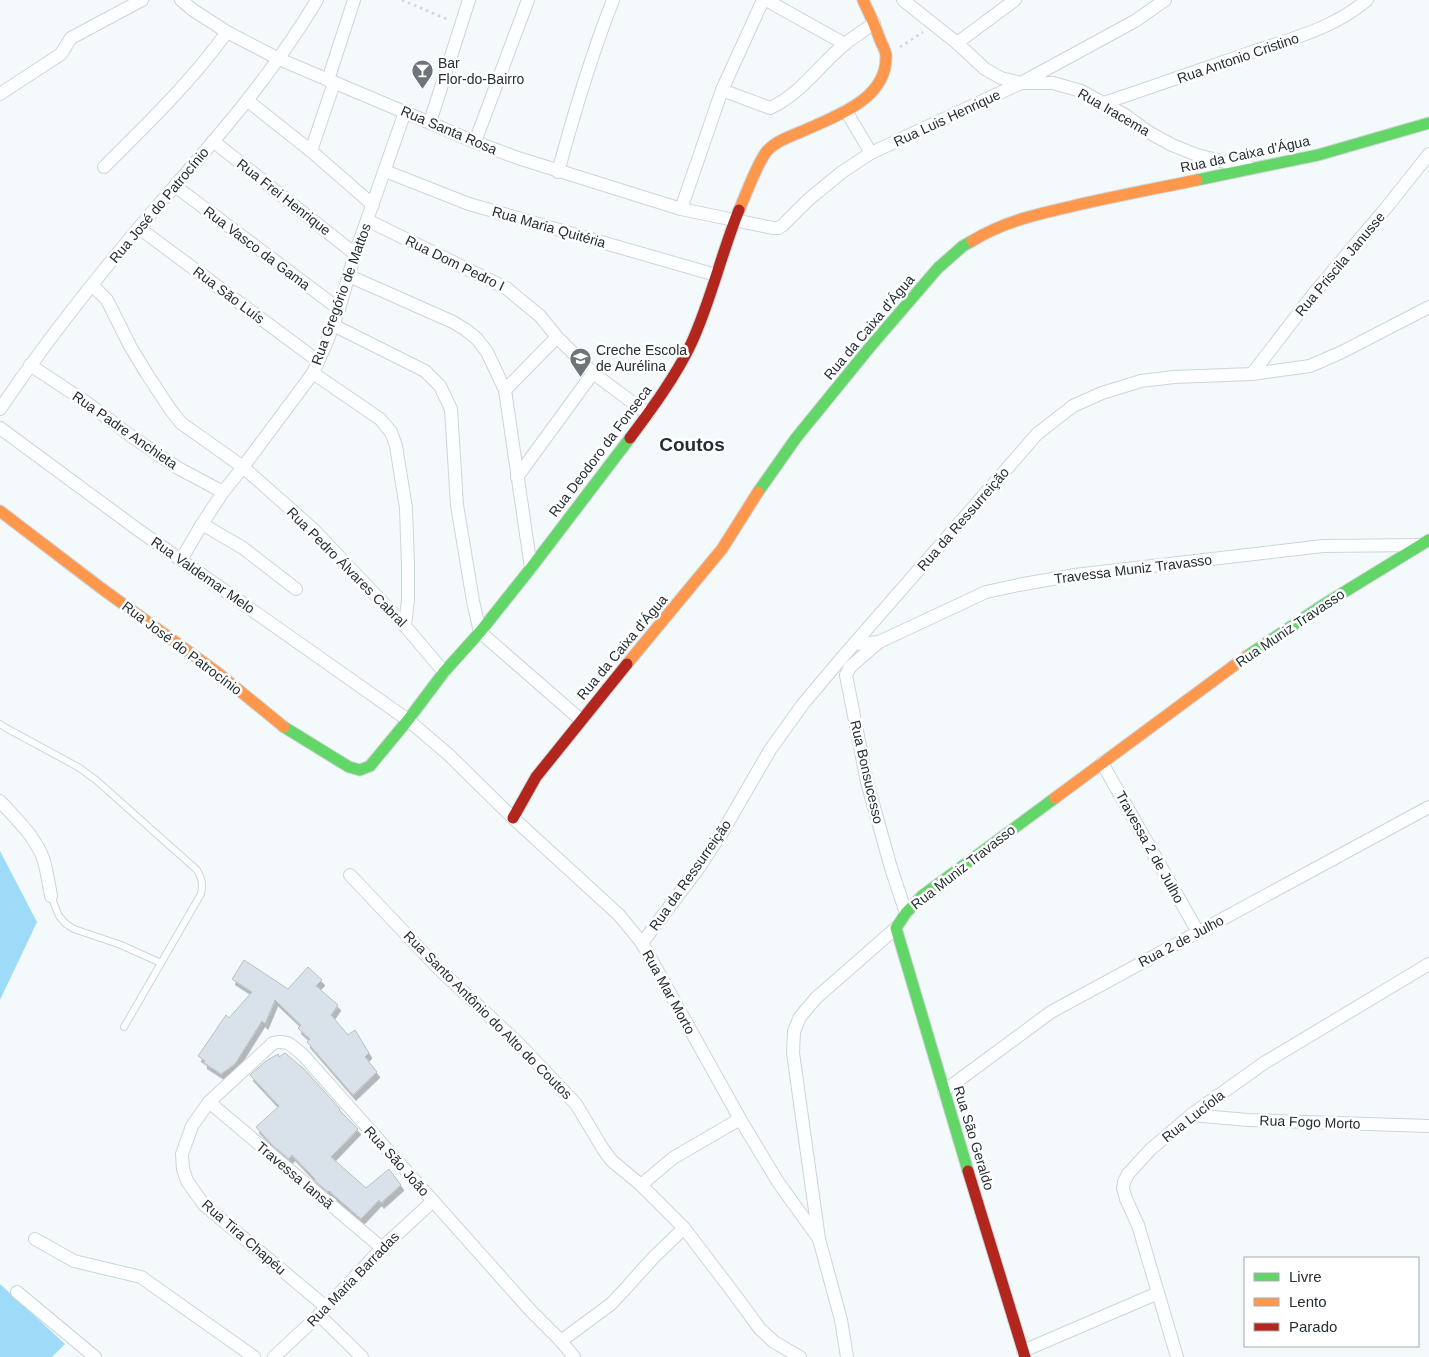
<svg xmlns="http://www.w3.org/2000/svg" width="1429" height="1357" viewBox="0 0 1429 1357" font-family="Helvetica,sans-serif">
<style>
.forest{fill:#9ddbf8}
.building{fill:#d9e2eb;stroke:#babfc3;filter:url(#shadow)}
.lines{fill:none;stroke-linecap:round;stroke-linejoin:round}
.lane-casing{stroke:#ced5d9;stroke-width:8}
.street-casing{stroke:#ced5d9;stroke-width:14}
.fast-casing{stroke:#ced5d9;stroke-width:13}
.slow-casing{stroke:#ced5d9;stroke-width:13}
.jam-casing{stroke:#ced5d9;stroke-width:13}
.path{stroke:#d5d7d7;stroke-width:2.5;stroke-dasharray:2.5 4;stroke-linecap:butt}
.lane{stroke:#fdfeff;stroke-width:6}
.street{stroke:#fdfeff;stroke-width:12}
.fast{stroke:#63d668;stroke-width:11}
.slow{stroke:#ff974d;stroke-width:11}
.jam{stroke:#b3261e;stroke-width:11}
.labels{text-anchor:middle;stroke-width:5;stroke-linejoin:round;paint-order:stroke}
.street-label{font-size:14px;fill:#252e33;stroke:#fff}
.poi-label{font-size:14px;fill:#252e33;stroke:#fff;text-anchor:start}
.district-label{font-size:19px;font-weight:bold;fill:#252e33;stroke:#fff}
</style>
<defs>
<filter id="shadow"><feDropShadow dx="3" dy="5.5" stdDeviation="0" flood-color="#0004"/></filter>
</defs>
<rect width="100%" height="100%" fill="#f4f9fc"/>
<g class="forest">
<path d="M0,851l37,71 -37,78z"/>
<path d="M0,1284l65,60 -13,13h-52z"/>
</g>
<g class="building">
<path d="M244,960l44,29 20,-22 14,13 -6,6 22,19 -7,10 17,20 7,-5 14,23 -4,4 12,15 -24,23 -46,-53 3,-3 -12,-11 3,-3 -26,-25 -10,24 -3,-3 -27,43 -14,10 -17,-11 1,-2 -7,-5 28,-41 3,3 23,-26 -20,-13z"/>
<path d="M285,1053l19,16 36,40 -1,1 19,19 -27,28 35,31 23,-19 12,16 -20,18 -2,-3 -18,19 -32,-28 -1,1 -14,-12 1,-1 -23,-24 -3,4 -18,-15 -15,-17 23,-21 -29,-31 16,-14 12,-7 1,3z"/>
</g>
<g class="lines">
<defs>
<g id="lane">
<path d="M0,724l6,4 72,39 18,13 101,90c5,8 6,14 4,24l-77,133"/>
<path d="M51,896l8,20 7,8 8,5 47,16 40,18"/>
</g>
<g id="street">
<path d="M181,0l12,10 34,22 52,27 196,83 43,16 163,51 92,19h5l5,-3 25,-25 34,-28 29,-19 150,-70 114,-62 30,-21"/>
<path d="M766,0l79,44"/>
<path d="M903,0l54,43 28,26 16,9 20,5h32l28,8 44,24 25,18 22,12 25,10 28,7 23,4"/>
<path d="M957,43l58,-43"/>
<path d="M328,80l26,-80"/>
<path d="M722,90l48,18c30,-13 50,-44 76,-65 9,-7 19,-13 28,-20"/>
<path d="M0,94l61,-40 10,-16 71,-38"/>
<path d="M248,101l63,50 62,54"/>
<path d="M1104,103c48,-16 96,-33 145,-50 41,-14 84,-24 118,-53"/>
<path d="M846,111l25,42"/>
<path d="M430,122l39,-122"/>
<path d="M213,141l142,113"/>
<path d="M475,142l53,-142"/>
<path d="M311,151l23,-68"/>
<path d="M104,167c43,-43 87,-85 123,-135"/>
<path d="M385,171l84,33 247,71"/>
<path d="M558,172c16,-59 33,-116 55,-172"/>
<path d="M175,186l164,123"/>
<path d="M681,209l41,-119 41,-90"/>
<path d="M367,220l139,68 34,28 17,21 36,36 55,41"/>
<path d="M139,228l179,133"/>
<path d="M349,276l104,46 13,8 11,9 10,13 18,38 26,178"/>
<path d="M92,285l15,15 23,46 17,28 23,35 11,14 62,44 70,62 92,97 39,46"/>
<path d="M333,325l92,46 15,15 11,23 6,96 16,96 7,31 101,88"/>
<path d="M30,365l56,37 45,34 47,32 45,24"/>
<path d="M313,373l67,46 11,13 5,14 10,62 2,57v35l-3,26"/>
<path d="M1252,374l63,-82 71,-84 43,-54"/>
<path d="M505,390l52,-53"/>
<path d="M0,409c49,-72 103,-140 160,-206 57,-65 113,-129 157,-203"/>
<path d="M0,428l137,101 271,191 41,35 64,63 106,97 23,28 98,176 38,63 41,57"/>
<path d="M517,477l76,-104"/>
<path d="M202,524l41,24 53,41"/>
<path d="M181,560l21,-36 21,-32 20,-25 70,-94 13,-29 13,-35 16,-55 50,-142"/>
<path d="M879,642l-29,25 -4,8 21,107 24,86 15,45"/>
<path d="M854,644l25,-2 107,-50 32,-7 57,-10 248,-29 97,-1"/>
<path d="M1102,763l96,169"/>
<path d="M0,801c17,19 36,36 44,60 3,11 5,24 7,35"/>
<path d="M350,875l90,95 78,73 58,61 27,45 9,12 29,24 43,43 51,67 25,34 14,13 26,15"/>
<path d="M642,943l56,-74 25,-38 47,-81 33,-46 37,-44 197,-226 36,-28 29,-13 39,-12 33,-4 78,-3 58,-8 32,-14 87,-45"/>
<path d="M944,1091l107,-79 378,-205"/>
<path d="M209,1102l173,146"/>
<path d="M1191,1115l57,5 181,6"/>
<path d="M641,1185l32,-27 67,-39"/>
<path d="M35,1239l39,22 67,16 113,80"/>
<path d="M17,1292l78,65"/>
<path d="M326,1307l-122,-102 -17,-24 -4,-12 -1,-15 10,-28 17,-24 64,-59c15,-4 19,3 30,12l228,256 30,30 13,16"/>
<path d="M319,1315l43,42"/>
<path d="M561,1341l50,-37 15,-16 27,-30 31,-30"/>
<path d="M1023,1351l135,-58"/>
<path d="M274,1357l45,-42 63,-67 51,-47"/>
<path d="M847,1357l-6,-37 -22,-81 -26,-186 1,-22 6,-14 16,-19 80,-70"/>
<path d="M1177,1357l-39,-132 -12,-26 -3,-11 1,-6 4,-8 23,-25 40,-34 73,-52 165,-99"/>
</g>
<g id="fast">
<path d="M1197,180l121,-25 111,-32"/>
<path d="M758,492l38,-54 74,-91 68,-79 25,-22 9,-5"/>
<path d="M1247,656l76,-51 106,-65"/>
<path d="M284,727l65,40 11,3 10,-4 38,-46 36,-48 36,-40 51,-64 99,-130"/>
<path d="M968,1171l-72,-243 10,-15 16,-17 133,-98"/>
</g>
<g id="slow">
<path d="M739,210c7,-15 18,-47 28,-59 9,-10 24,-15 36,-20 32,-15 84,-31 83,-75 0,-4 -3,-10 -5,-14 -5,-14 -11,-28 -18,-42"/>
<path d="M972,241c31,-19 62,-26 97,-34 42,-10 85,-18 128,-27"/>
<path d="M0,511l101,77 117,85 66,54"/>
<path d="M627,664l95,-115 36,-57"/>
<path d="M1055,798l192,-142"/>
</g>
<g id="jam">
<path d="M630,438c21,-28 46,-62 61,-94 20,-43 30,-90 48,-134"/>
<path d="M513,818l23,-41 91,-113"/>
<path d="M968,1171l57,186"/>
</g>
</defs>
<use href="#lane" class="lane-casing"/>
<use href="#street" class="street-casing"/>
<use href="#fast" class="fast-casing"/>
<use href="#slow" class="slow-casing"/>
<use href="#jam" class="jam-casing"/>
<g class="path">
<path d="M402,0l47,20"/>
<path d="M900,47l23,-15"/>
</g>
<use href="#lane" class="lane"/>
<use href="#street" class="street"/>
<use href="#fast" class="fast"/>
<use href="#slow" class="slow"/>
<use href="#jam" class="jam"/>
</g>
<defs>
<symbol id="bar-pin" viewBox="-11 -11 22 30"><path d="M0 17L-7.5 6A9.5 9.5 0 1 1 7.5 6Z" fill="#6d7579" stroke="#fff"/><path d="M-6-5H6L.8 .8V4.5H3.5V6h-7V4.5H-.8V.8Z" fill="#fff"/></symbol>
<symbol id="school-pin" viewBox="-11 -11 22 30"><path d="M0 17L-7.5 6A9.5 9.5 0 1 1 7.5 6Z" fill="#6d7579" stroke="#fff"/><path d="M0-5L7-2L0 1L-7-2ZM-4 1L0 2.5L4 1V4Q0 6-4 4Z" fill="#fff"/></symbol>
</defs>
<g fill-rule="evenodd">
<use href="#bar-pin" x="410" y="58" width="25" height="34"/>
<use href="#school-pin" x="568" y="346" width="25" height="34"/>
</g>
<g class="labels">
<g class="street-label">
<text transform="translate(1238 58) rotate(-19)" y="5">Rua Antonio Cristino</text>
<text transform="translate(1114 112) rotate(30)" y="5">Rua Iracema</text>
<text transform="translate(947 118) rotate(-25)" y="5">Rua Luis Henrique</text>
<text transform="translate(449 130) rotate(23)" y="5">Rua Santa Rosa</text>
<text transform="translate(1245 154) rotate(-12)" y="5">Rua da Caixa d'Água</text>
<text transform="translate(284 197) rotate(38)" y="5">Rua Frei Henrique</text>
<text transform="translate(159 205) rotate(-50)" y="5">Rua José do Patrocínio</text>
<text transform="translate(549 227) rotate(16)" y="5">Rua Maria Quitéria</text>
<text transform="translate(257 248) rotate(37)" y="5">Rua Vasco da Gama</text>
<text transform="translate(455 263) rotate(26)" y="5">Rua Dom Pedro I</text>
<text transform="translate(1340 264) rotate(-50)" y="5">Rua Priscila Janusse</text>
<text transform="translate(341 294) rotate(-70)" y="5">Rua Gregório de Mattos</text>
<text transform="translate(229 295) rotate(37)" y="5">Rua São Luís</text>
<text transform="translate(869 327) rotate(-50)" y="5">Rua da Caixa d'Água</text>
<text transform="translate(125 430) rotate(35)" y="5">Rua Padre Anchieta</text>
<text transform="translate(600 451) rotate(-53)" y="5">Rua Deodoro da Fonseca</text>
<text transform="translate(963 519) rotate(-49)" y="5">Rua da Ressurreição</text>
<text transform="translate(347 567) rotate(45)" y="5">Rua Pedro Álvares Cabral</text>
<text transform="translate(1133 569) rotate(-7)" y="5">Travessa Muniz Travasso</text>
<text transform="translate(203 575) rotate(35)" y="5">Rua Valdemar Melo</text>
<text transform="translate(1290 628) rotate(-34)" y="5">Rua Muniz Travasso</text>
<text transform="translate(622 647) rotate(-50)" y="5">Rua da Caixa d'Água</text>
<text transform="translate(182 648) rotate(37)" y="5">Rua José do Patrocínio</text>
<text transform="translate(867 772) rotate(77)" y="5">Rua Bonsucesso</text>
<text transform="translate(1150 847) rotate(61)" y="5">Travessa 2 de Julho</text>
<text transform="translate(963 867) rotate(-38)" y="5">Rua Muniz Travasso</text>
<text transform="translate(690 875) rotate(-55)" y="5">Rua da Ressurreição</text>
<text transform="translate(1181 941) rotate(-28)" y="5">Rua 2 de Julho</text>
<text transform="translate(669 992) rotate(61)" y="5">Rua Mar Morto</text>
<text transform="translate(488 1015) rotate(45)" y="5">Rua Santo Antônio do Alto do Coutos</text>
<text transform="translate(1193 1116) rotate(-38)" y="5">Rua Lucíola</text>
<text transform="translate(1310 1122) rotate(2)" y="5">Rua Fogo Morto</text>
<text transform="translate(974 1138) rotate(73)" y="5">Rua São Geraldo</text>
<text transform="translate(397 1161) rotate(48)" y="5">Rua São João</text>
<text transform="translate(295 1175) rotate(40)" y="5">Travessa Iansã</text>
<text transform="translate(244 1237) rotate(41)" y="5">Rua Tira Chapéu</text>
<text transform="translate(353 1279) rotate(-46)" y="5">Rua Maria Barradas</text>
</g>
<g class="poi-label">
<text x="438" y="68">Bar<tspan x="438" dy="16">Flor-do-Bairro</tspan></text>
<text x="596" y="355">Creche Escola<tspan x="596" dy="16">de Aurélina</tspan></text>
</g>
<g class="district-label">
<text x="692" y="451">Coutos</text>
</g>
</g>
<rect x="1244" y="1257" width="175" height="90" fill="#ffffff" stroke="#a8abad"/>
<rect x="1254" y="1273" width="25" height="8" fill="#63d668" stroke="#a8abad"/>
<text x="1289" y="1282" font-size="15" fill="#252e33">Livre</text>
<rect x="1254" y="1298" width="25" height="8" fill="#ff974d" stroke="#a8abad"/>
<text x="1289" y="1307" font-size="15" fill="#252e33">Lento</text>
<rect x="1254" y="1323" width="25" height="8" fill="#b3261e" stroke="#a8abad"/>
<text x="1289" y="1332" font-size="15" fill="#252e33">Parado</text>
</svg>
